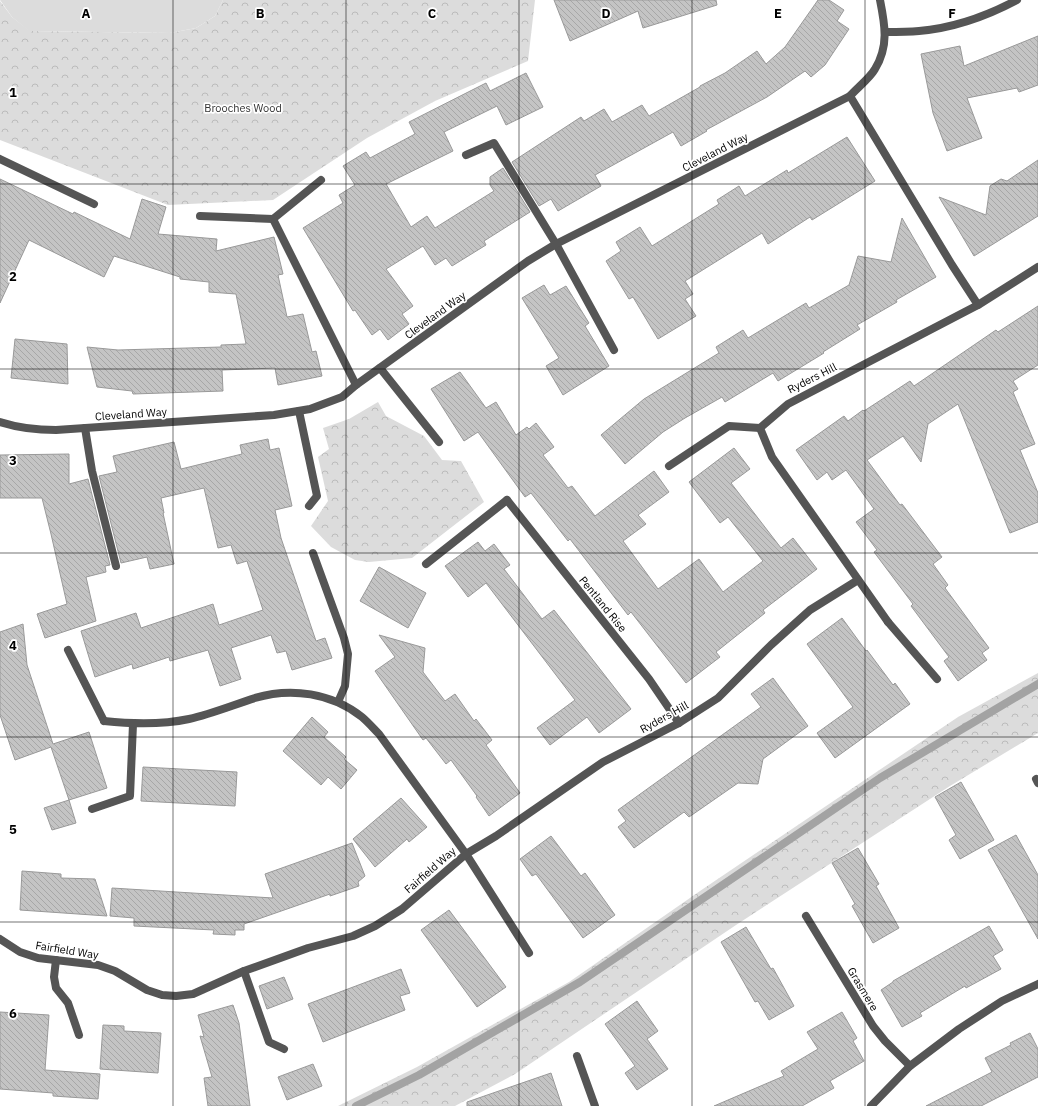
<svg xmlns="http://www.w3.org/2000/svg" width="1038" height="1106" viewBox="0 0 1038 1106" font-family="'IBM Plex Sans',sans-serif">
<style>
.grass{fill:#dcdcdc}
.forest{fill:url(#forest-crowns)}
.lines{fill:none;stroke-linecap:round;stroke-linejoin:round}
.stream{stroke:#a3a3a3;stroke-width:8}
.building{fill:url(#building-back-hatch);stroke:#999}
.lane{stroke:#555;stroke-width:8}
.street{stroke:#555;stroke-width:8}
.grid{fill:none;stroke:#000;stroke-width:1;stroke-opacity:0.55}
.labels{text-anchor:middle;stroke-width:3.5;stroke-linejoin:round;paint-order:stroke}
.park-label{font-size:11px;fill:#333;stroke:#fff}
.street-label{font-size:11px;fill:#000;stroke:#fff}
.grid-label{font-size:13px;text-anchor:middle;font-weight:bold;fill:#000;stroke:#fff;stroke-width:3.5;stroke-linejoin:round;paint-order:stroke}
</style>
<defs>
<pattern id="forest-crowns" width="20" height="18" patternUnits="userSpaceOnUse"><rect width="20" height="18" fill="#dcdcdc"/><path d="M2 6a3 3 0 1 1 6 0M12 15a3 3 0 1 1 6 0" fill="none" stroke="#bbb"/></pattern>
<pattern id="building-back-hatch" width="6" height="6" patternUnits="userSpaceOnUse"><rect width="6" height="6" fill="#c4c4c4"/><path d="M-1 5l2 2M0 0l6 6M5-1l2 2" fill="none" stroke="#a7a7a7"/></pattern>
</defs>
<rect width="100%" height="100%" fill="#fff"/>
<path class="grass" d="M0,0h223l-8,16 -19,12 -26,5 -141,-2 -17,-14z"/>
<g class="forest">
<path d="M223,0h312l-7,61 -93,40 -68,37 -94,62 -105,5 -168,-65v-139l12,16 18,14 140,2 26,-5 19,-12z"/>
<path d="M378,402l8,14 38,20 18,24 19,1 23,41 -72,56 -43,4 -14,-2 -24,-13 -20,-21 17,-25 -10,-44 11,-8 -6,-21 26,-9z"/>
<path d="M1038,673v60l-88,53 -214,139 -221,149 -60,32h-117l79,-39 152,-85 131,-91 258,-174z"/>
</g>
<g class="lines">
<path class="stream" d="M356,1106l63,-31 161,-93 300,-204 158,-94"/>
</g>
<g class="building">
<path d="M554,0h162l1,5 -74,23 -5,-17 -68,30z"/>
<path d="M818,0h11l15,10 -7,11 12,8 -24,36 -14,12 -6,-6 -38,26 -61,33 1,1 -26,15 -8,-14 -78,43 6,11 -43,25 -7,-12 -12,7 -27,-44 69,-45 3,4 20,-12 8,13 30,-17 7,11 51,-29v-1l25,-13 32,-22 9,13 19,-17z"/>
<path d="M1038,36v49l-19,7 -2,-4 -50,10 15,40 -35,13 -14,-38 -12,-59 39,-8 4,20z"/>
<path d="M526,73l17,34 -37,18 -9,-19 -53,26 9,19 -67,33 25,43 16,-11 8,12 59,-37 -4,-6v-8l13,-9 27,44 -46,29 2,4 -34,21 -6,-8 -11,7 -12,-19 -37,23 27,37 -11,8 7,10 -21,16 -8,-11 -8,6 -17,-25 -2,1 -50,-83 40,-25 -4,-8 16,-10 -12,-19 23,-14 4,6 45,-24 -6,-12 77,-39 4,8z"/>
<path d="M847,137l28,44 -63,39 -2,-3 -42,27 -6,-11 -77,48 8,13 -8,5 11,17 -38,23 -25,-42 -4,2 -23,-38 15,-10 -5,-9 24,-15 12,19 67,-42 -2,-4 22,-14 6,10 42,-26 1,3z"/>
<path d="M1038,160v56l-64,40 -35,-59 47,18 4,-29 11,-7 6,2z"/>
<path d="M0,179l73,35 1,-2 56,27 12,-40 24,8 -8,27 59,5 -1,12 58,-14 9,37 -5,1 9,42 16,-3 9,38 4,-1 6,25 -44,9 -3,-17 -53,2 1,21 -90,3 -1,-3 -35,-4 -10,-40 31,3 103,-3v-2l25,-1 -10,-50 -27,-2v-10l-29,-3v-2l-66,-21 -10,21 -75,-37 -29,63z"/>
<path d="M902,218l34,59 -40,23 1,2 -40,23 3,4 -37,23 1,1 -46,28 -5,-8 -48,29 -3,-5 -37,21 -22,14 -38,32 -24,-29 43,-36 75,-46 -3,-6 27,-17 5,8 58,-35 3,5 40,-23 9,-29 33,6z"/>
<path d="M544,285l6,10 16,-9 23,37 -4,3 24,40 -46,29 -17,-29 13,-8 -37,-60z"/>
<path d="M1038,306v59l-25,16 5,8 -5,3 22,52 -15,6 18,43v29l-28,11 -52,-129 -30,20 -7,38 -18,-26 -36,24 33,45 2,-1 40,53 -9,7 15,21 -3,3 44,60 -7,5 5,7 -29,21 -14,-20 5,-4 -38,-51 2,-2 -39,-52 3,-2 -21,-28 18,-13 -28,-39 -14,10 -5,-8 -10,8 -21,-30 48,-34 4,5 15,-11 1,1 46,-30 4,5 82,-56 2,2z"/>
<path d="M15,339l52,5 1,40 -57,-6z"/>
<path d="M460,372l26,36 10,-6 20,33 11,-8 2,2 7,-6 18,24 -11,8 25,33 4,-2 23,30 59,-45 15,21 -31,23 8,9 -23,17 35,48 41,-30 24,33 40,-31 -35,-44 -8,6 -31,-41 45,-34 16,21 -19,14 50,65 12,-10 24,31 -54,41 2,3 -49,39 4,5 -34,26 -55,-71 -3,3 -58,-76 -2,2 -37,-48 -6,4 -47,-65 -14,9 -33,-52z"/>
<path d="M268,439l2,11 9,-2 13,58 -17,4 6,28 35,103 9,-3 7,20 -40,12 -6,-19 -9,2 -6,-18 -40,13 10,31 -21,7 -12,-36 -38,11 -1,-4 -36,12 -1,-5 -37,13 -14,-46 55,-18 5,15 72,-24 6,21 44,-15 -16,-49 -10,3 -6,-19 -13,3 -14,-60 -43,10 3,15h-1l11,51 -24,5 -3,-12 -26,6 -22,-87 18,-4 -4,-16 61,-14 7,27 61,-15 -2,-9z"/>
<path d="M69,454v30l19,-5 22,86 -5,1 1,6 -20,5 10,44 -51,17 -8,-24 30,-10 -16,-70 -9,-36h-42v-43z"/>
<path d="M478,542l7,9 9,-7 16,21 -6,4 38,50 12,-9 77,99 -32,24 -12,-16 -37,28 -13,-17 38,-28 -89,-117 -18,14 -23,-31z"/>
<path d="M379,567l47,26 -18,35 -48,-27z"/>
<path d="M842,618l24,33 1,-1 26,35 2,-2 15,21 -75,54 -18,-25 36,-26 -46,-63z"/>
<path d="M23,624l4,41 26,79 36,-12 18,56 -38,12 -18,-53 -36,13 -15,-45v-83z"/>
<path d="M379,635l46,13 -2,24 22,29 10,-7 19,27 2,-2 16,21 -6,5 34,48 -31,23 -13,-19 1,-1 -26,-36 -5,4 -20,-26 -3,2 -48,-69 20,-14z"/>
<path d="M773,678l35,48 -45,33 -5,25 -20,-1 -49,34 -5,-5 -50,36 -16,-21 8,-6 -8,-11 143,-103 -10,-13z"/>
<path d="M312,717l16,15 -4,5 22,20 -2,2 13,11 -16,19 -13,-12 -7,8 -38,-34z"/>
<path d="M143,767l94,5 -2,34 -94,-5z"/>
<path d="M961,782l33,58 -34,19 -11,-19 7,-5 -21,-38z"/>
<path d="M401,798l26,29 -18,15 -2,-3 -32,28 -22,-28z"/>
<path d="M69,800l7,23 -24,7 -8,-22z"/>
<path d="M1016,835l22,40v64l-50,-89z"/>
<path d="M551,836l30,40 4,-3 30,42 -32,23 -47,-64 -4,2 -12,-17z"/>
<path d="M352,843l13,33 -7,6 1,4 -29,10v-2l-86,30v6h-9v5l-22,-1 1,-4 -80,-4v-8l-24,-2 2,-28 161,10 -8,-24z"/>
<path d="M858,848l21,36 -3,2 23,42 -26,15 -21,-37 3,-2 -23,-41z"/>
<path d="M22,871l39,3v4l34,1 12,37 -87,-6z"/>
<path d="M449,910l57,77 -29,20 -56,-77z"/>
<path d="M989,926l14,24 -10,6 8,13 -35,19 -1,-2 -45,27 2,3 -20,11 -21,-37 12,-8v-1z"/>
<path d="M746,927l25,42 2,-1 21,38 -25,14 -11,-19 -3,1 -34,-60z"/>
<path d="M401,969l9,24 -10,3 5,14 -82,32 -15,-38z"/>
<path d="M284,977l9,22 -26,10 -8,-23z"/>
<path d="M637,1001l21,30 -11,8 21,30 -31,21 -12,-17 10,-7 -30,-42z"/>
<path d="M233,1005l6,18 11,83h-42l-4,-28 8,-1 -12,-41 4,1 -6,-22z"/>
<path d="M0,1012l49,3 -4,55 55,4 -2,25 -45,-3v-3l-53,-4z"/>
<path d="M842,1012l15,26 -4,3 11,20 -34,20 4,7 -32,18h-88l70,-30 -3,-5 37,-22 -11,-17z"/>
<path d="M103,1025l21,1v5l37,2 -3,40 -58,-4z"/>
<path d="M1030,1033l8,16v28l-57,29h-55l66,-34 -7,-14 26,-13 -1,-2z"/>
<path d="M313,1064l9,22 -35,14 -9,-23z"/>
<path d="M551,1073l11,33h-95v-4z"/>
</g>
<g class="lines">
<g class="lane">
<path d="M466,155l28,-12 62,101 58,106"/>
<path d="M200,216l73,3 48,-39"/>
<path d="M273,219l83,166"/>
<path d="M380,368l59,74"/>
<path d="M299,411l18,85 -8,10"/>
<path d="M85,428l7,43 24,95"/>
<path d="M669,466l60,-40 31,2"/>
<path d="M313,553l31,85 4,16 -3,32 -7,16"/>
<path d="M426,564l81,-64"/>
<path d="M888,622l49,57"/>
<path d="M68,650l36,71"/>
<path d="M92,809l38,-13 3,-72"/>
<path d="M466,854l63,99"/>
<path d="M56,960l-2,17 2,11 12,15 11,32"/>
<path d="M244,971l25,71 15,7"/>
</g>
<g class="street">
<path d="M885,32c11,0 23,0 34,-1 35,-3 68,-15 98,-31"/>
<path d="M850,96l102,169 26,40"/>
<path d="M0,159l94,45"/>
<path d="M0,422c19,6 37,8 56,8l218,-15 36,-6 32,-12 14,-12 172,-124 28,-17 294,-148c7,-8 20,-18 25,-27 14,-23 10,-44 5,-69"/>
<path d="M507,500l142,179 30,44"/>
<path d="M888,622l-116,-165 -12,-29 28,-24 190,-99 60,-38"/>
<path d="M1036,779l2,4"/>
<path d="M466,854l30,-18 107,-74 76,-39 39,-25 53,-53 39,-35 48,-30"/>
<path d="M806,916l67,110 12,15 25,25"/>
<path d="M0,939l20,13 18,6 60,7 17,6 32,19 15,5 14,1 17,-2 51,-23 64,-23 45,-12 22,-10 27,-17 64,-55 -87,-120c-5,-5 -11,-12 -17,-17 -30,-24 -71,-30 -107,-19 -22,7 -44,16 -66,21 -28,6 -57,5 -85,2"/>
<path d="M577,1056l18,50"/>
<path d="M871,1106l39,-40 49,-37 43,-28 36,-17"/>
</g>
</g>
<path class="grid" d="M173,0v1106M346,0v1106M519,0v1106M692,0v1106M865,0v1106M0,184h1038M0,369h1038M0,553h1038M0,737h1038M0,922h1038"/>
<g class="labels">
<g class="park-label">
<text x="243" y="112">Brooches Wood</text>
</g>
<g class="street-label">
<text transform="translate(715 152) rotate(-27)" y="4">Cleveland Way</text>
<text transform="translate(435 315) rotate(-36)" y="4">Cleveland Way</text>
<text transform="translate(812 378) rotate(-27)" y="4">Ryders Hill</text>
<text transform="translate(131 414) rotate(-4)" y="4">Cleveland Way</text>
<text transform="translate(603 604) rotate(51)" y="4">Pentland Rise</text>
<text transform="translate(664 717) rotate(-29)" y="4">Ryders Hill</text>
<text transform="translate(430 870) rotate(-41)" y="4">Fairfield Way</text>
<text transform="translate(67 950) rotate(9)" y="4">Fairfield Way</text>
<text transform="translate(863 989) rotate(59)" y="4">Grasmere</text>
</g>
</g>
<g class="grid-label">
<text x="86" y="18">A</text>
<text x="260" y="18">B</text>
<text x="432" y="18">C</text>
<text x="606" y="18">D</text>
<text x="778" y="18">E</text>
<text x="952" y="18">F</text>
<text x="13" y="97">1</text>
<text x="13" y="281">2</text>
<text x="13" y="465">3</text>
<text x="13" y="650">4</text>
<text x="13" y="834">5</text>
<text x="13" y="1018">6</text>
</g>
</svg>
